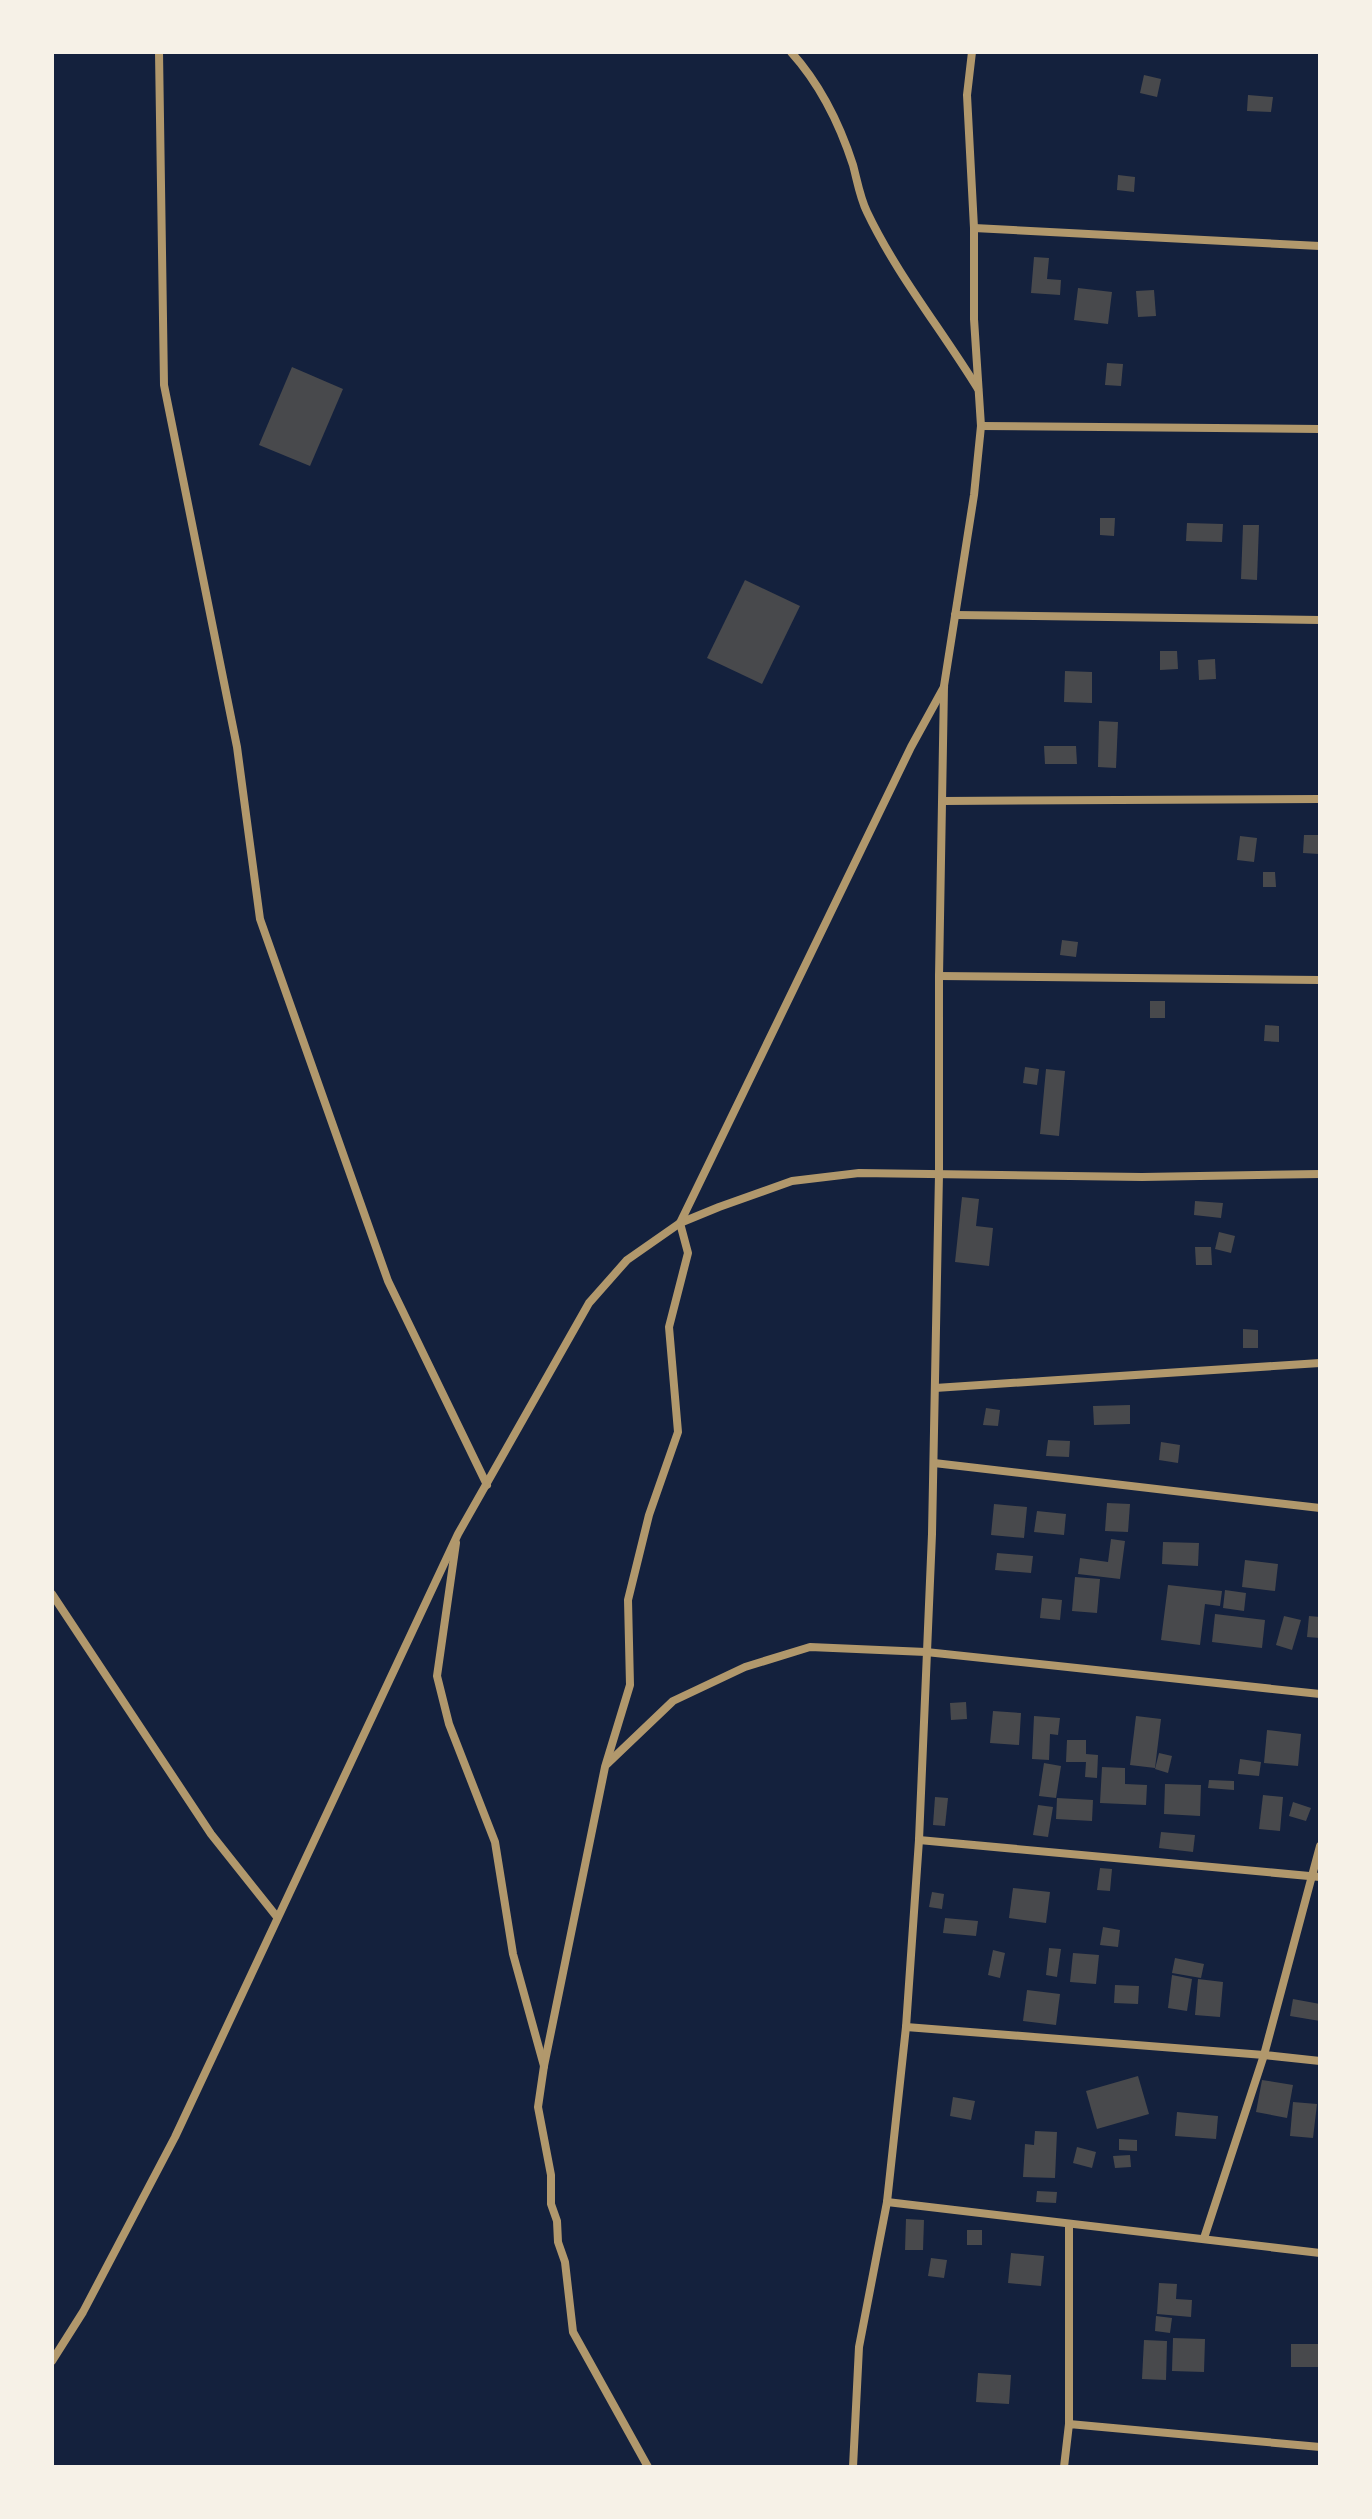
<svg xmlns="http://www.w3.org/2000/svg" width="1372" height="2519" viewBox="0 0 1372 2519" font-family="Lato,sans-serif">
<style>
.building{fill:#48494c}
.lines{fill:none;stroke-linecap:round;stroke-linejoin:round}
.minor{stroke:#b1986c;stroke-width:8}
</style>
<rect width="100%" height="100%" fill="#14213d"/>
<g class="building">
<path d="M1144,75l17,4 -4,18 -17,-4z"/>
<path d="M1248,95l25,2 -2,15 -24,-1z"/>
<path d="M1118,175l17,2 -1,15 -17,-2z"/>
<path d="M1034,257l15,1 -2,21 14,1 -1,15 -29,-2z"/>
<path d="M1078,288l34,4 -4,32 -34,-4z"/>
<path d="M1154,290l2,26 -18,1 -2,-26z"/>
<path d="M1107,363l16,1 -2,22 -16,-1z"/>
<path d="M292,367l51,22 -33,77 -51,-21z"/>
<path d="M1100,518h15l-1,18 -14,-1z"/>
<path d="M1187,523l36,1 -1,18 -36,-1z"/>
<path d="M1243,525h16l-2,55 -16,-1z"/>
<path d="M745,580l55,26 -38,78 -55,-26z"/>
<path d="M1160,651h17l1,18 -18,1z"/>
<path d="M1215,659l1,20 -17,1 -1,-20z"/>
<path d="M1065,671l27,1v31l-28,-1z"/>
<path d="M1099,721l19,1 -2,46 -18,-1z"/>
<path d="M1044,746h32l1,18h-32z"/>
<path d="M1304,835h16l-1,19 -16,-1z"/>
<path d="M1240,836l17,2 -3,24 -17,-2z"/>
<path d="M1263,872h12l1,15h-13z"/>
<path d="M1062,940l16,2 -2,15 -16,-2z"/>
<rect x="1150" y="1001" width="15" height="17"/>
<path d="M1265,1025l14,1v16l-15,-1z"/>
<path d="M1025,1067l14,2 -2,16 -14,-2z"/>
<path d="M1046,1069l19,2 -6,65 -19,-2z"/>
<path d="M962,1197l17,2 -3,27 17,2 -4,38 -34,-4z"/>
<path d="M1195,1201l28,2 -2,15 -27,-3z"/>
<path d="M1219,1232l16,4 -4,17 -16,-4z"/>
<path d="M1195,1247h16l1,18h-16z"/>
<path d="M1243,1329l15,1v18h-15z"/>
<path d="M1130,1405v19l-36,1 -1,-19z"/>
<path d="M986,1408l14,2 -2,16 -15,-1z"/>
<path d="M1048,1440l22,1 -1,16 -23,-1z"/>
<path d="M1161,1442l19,3 -2,18 -19,-3z"/>
<path d="M1107,1503l23,1 -2,28 -23,-1z"/>
<path d="M994,1504l33,3 -3,31 -33,-3z"/>
<path d="M1037,1511l29,3 -2,21 -30,-3z"/>
<path d="M1111,1539l14,2 -5,38 -42,-5 2,-16 28,4z"/>
<path d="M1163,1542l36,1 -1,23 -36,-2z"/>
<path d="M997,1553l36,3 -2,17 -36,-3z"/>
<path d="M1245,1560l33,4 -3,27 -33,-4z"/>
<path d="M1075,1577l25,2 -3,34 -25,-2z"/>
<path d="M1168,1585l54,6 -2,15 -15,-2 -5,41 -39,-5z"/>
<path d="M1225,1590l21,3 -2,18 -21,-3z"/>
<path d="M1042,1598l20,2 -2,20 -20,-2z"/>
<path d="M1215,1614l50,6 -3,28 -50,-6z"/>
<path d="M1284,1616l17,4 -9,30 -16,-5z"/>
<path d="M1309,1616l11,1v21l-13,-1z"/>
<path d="M966,1702l1,17 -16,1 -1,-17z"/>
<path d="M993,1711l28,2 -2,32 -29,-2z"/>
<path d="M1034,1716l26,2 -2,17 -8,-1 -1,26 -17,-1z"/>
<path d="M1136,1716l25,3 -6,49 -25,-3z"/>
<path d="M1267,1730l34,4 -3,32 -34,-3z"/>
<path d="M1067,1740h19v14l12,1 -1,23 -12,-1 1,-15h-20z"/>
<path d="M1159,1753l13,3 -4,17 -13,-4z"/>
<path d="M1240,1759l21,3 -2,14 -21,-2z"/>
<path d="M1044,1763l17,3 -5,32 -17,-2z"/>
<path d="M1102,1767l23,1v16l22,1 -1,20 -46,-2z"/>
<path d="M1209,1780l25,1v9l-26,-2z"/>
<path d="M1165,1784l36,1 -1,31 -36,-2z"/>
<path d="M1263,1795l20,2 -3,34 -21,-2z"/>
<path d="M935,1797l13,1 -3,28 -12,-1z"/>
<path d="M1057,1798l36,2 -1,21 -36,-2z"/>
<path d="M1293,1802l18,6 -5,13 -17,-5z"/>
<path d="M1038,1805l15,2 -5,30 -15,-2z"/>
<path d="M1161,1832l34,3 -2,17 -34,-4z"/>
<path d="M1100,1868l12,1 -2,22 -13,-1z"/>
<path d="M1013,1888l37,4 -4,31 -37,-5z"/>
<path d="M932,1892l12,2 -2,15 -13,-2z"/>
<path d="M945,1918l33,3 -2,15 -33,-3z"/>
<path d="M1103,1927l17,3 -2,17 -18,-2z"/>
<path d="M1049,1948l12,1 -4,28 -11,-2z"/>
<path d="M993,1950l12,3 -5,25 -12,-3z"/>
<path d="M1073,1953l26,2 -3,29 -26,-2z"/>
<path d="M1175,1958l29,6 -3,14 -29,-5z"/>
<path d="M1172,1975l20,4 -5,32 -19,-3z"/>
<path d="M1198,1979l25,3 -3,35 -25,-2z"/>
<path d="M1115,1985l24,1 -1,18 -24,-1z"/>
<path d="M1027,1990l33,4 -4,31 -33,-4z"/>
<path d="M1293,1999l27,5v17l-30,-5z"/>
<path d="M1138,2076l11,38 -52,15 -11,-38z"/>
<path d="M1262,2080l31,5 -6,33 -31,-6z"/>
<path d="M953,2097l22,4 -4,19 -21,-4z"/>
<path d="M1293,2102l24,2 -4,34 -23,-2z"/>
<path d="M1177,2112l41,4 -2,23 -41,-3z"/>
<path d="M1035,2131l22,1 -2,46 -32,-1 2,-33 9,1z"/>
<path d="M1119,2139l18,1v11l-18,-1z"/>
<path d="M1077,2147l19,5 -4,16 -19,-5z"/>
<path d="M1130,2155l1,12 -16,1 -2,-12z"/>
<path d="M1037,2191l20,1 -1,11 -20,-1z"/>
<path d="M906,2219l18,1 -1,30h-18z"/>
<rect x="967" y="2230" width="15" height="15"/>
<path d="M1011,2253l33,3 -3,30 -33,-3z"/>
<path d="M931,2258l16,2 -3,18 -16,-2z"/>
<path d="M1159,2283l18,1 -1,15 16,1 -1,17 -34,-3z"/>
<path d="M1156,2316l16,2 -2,15 -15,-2z"/>
<path d="M1173,2338l32,1 -1,33 -32,-1z"/>
<path d="M1144,2340l23,1 -1,39 -24,-1z"/>
<rect x="1291" y="2344" width="29" height="23"/>
<path d="M978,2373l33,2 -2,29 -33,-2z"/>
</g>
<g class="lines">
<g class="minor">
<path d="M159,52l5,333 73,362 23,172 128,362 99,204"/>
<path d="M791,52c28,31 49,73 62,113 4,15 7,33 14,47 30,63 75,118 111,177"/>
<path d="M974,228l346,18"/>
<path d="M981,426l339,3"/>
<path d="M955,615l365,5"/>
<path d="M943,801l377,-2"/>
<path d="M939,976l381,4"/>
<path d="M935,1388l385,-25"/>
<path d="M934,1463l386,45"/>
<path d="M456,1543l-19,133 12,48 46,118 18,112 31,112 -6,41 13,68v29l6,17 1,21 7,20 8,70 75,135"/>
<path d="M52,1594l159,240 66,83"/>
<path d="M607,1764l66,-63 72,-34 65,-20 116,5 394,42"/>
<path d="M919,1840l401,37"/>
<path d="M906,2027l358,28 56,6"/>
<path d="M544,2066l61,-299 25,-82 -2,-85 21,-85 29,-83 -9,-105 19,-74 -8,-30 231,-476 33,-60"/>
<path d="M887,2202l433,51"/>
<path d="M1204,2238l60,-183 56,-209"/>
<path d="M52,2361l31,-49 92,-175 283,-603 131,-231 38,-43 53,-37 39,-16 73,-26 67,-8 283,4 178,-3"/>
<path d="M1069,2424v-200"/>
<path d="M853,2467l6,-120 28,-145 19,-175 13,-187 13,-306 7,-360v-198l5,-290 30,-191 7,-69 -7,-107v-91l-7,-133 5,-43"/>
<path d="M1064,2467l5,-43 251,23"/>
</g>
</g>
<rect width="1372" height="2519" fill="none" stroke="#f6f1e7" stroke-width="108"/>
</svg>
